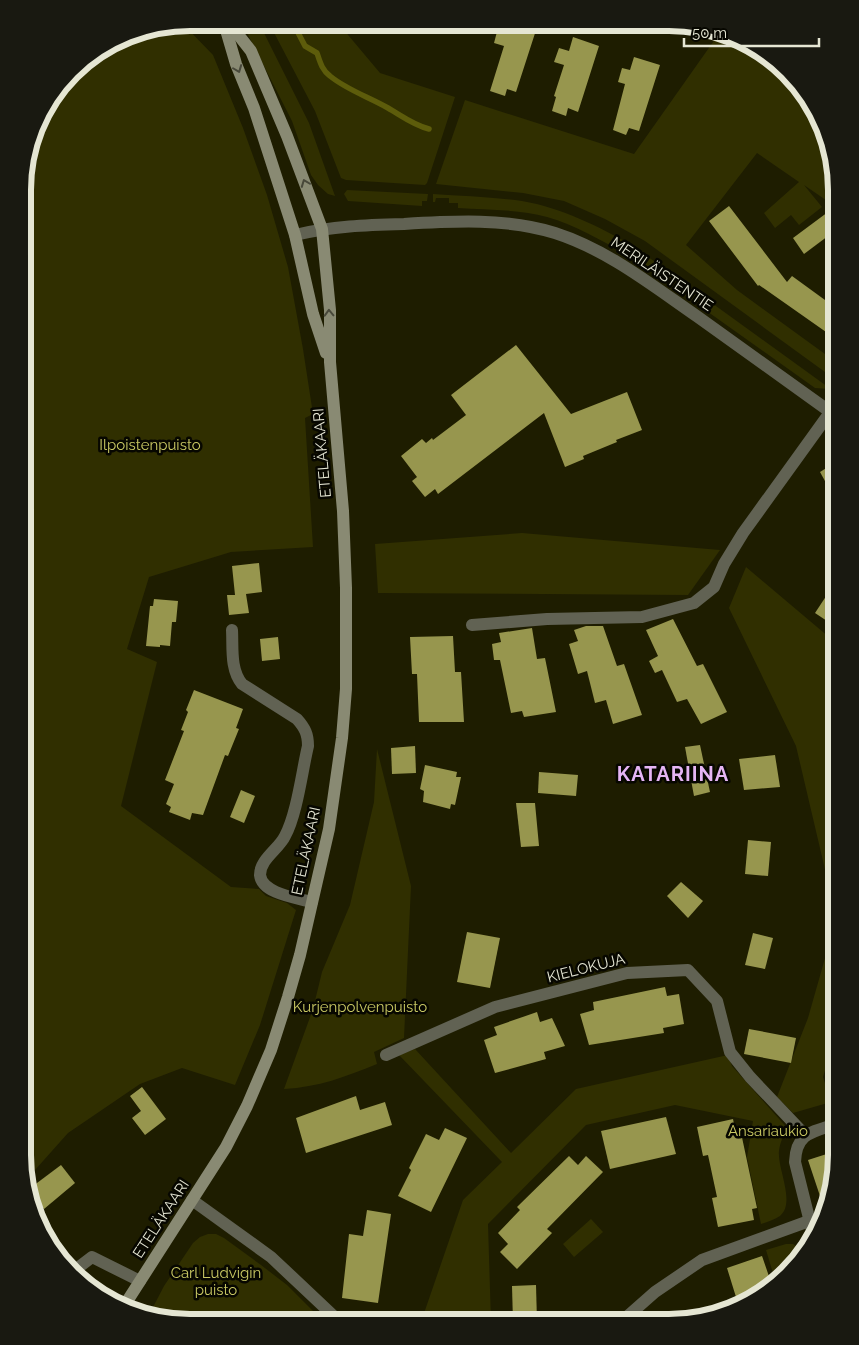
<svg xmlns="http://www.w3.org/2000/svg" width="859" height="1345" viewBox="0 0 859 1345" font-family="Raleway,sans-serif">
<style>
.green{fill:#302f00}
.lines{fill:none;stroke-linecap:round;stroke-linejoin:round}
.stream{stroke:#5d5c0b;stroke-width:5.5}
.building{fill:#97964e}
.minor{stroke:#616253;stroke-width:12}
.tertiary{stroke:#616253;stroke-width:12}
.secondary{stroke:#898a73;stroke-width:12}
.oneway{stroke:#48483a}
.labels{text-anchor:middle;stroke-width:5;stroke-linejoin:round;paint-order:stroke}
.street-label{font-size:15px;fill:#e5e6d3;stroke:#070700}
.park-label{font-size:15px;fill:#cac963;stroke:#070700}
.district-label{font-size:20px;font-weight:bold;letter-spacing:1px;fill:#e5b5f4;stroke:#070700}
.rim{fill:none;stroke:#e5e6d3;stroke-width:6}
</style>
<rect width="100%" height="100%" fill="#1e1d00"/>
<g class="green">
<path d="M242,23h17l50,100 26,73 -7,-2 -10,-9 -7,-10 -19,-54z"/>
<path d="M269,23h69l42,50 75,24 -28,86 -2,2 -79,-5 -5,-2 -26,-67z"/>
<path d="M183,24l30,31 30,73 24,67 21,72 15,82 10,65 -8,4 8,129 -82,5 -82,25 -22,72 30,13 -36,144 110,81 28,2 7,7 21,7 9,7 -36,115 -25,60 -53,-17 -42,16 -72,49 -41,46 -4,-25 1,-985 11,-35 45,-70 47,-29z"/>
<path d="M718,35l53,22 53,69 12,65v16l-32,-22 18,22 -23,18 -8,-10 -16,13 -11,-15 35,-31 -42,-29 -71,92 51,45 99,72v18l-191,-139 -40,-22 -41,-18 -41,-8 -87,-9 29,-84 169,54z"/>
<path d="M347,190l81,4 -1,7h-5v5l-74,-5 -4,-7z"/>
<path d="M433,194c29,2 60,3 89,7 40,7 76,25 111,45l195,141 1,2 -14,-1 -187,-133c-26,-14 -53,-30 -81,-38 -28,-8 -61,-7 -89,-9v-5h-9v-5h-13l-1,4h-2z"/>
<path d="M522,533l198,17 -32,45 -310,-2 -3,-49z"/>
<path d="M746,567l90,76v391l-13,43 8,25 -38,11 -16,-16 31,-79 21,-74 2,-49 -35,-149 -67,-138z"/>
<path d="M377,749l34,137 -7,152 -30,14 3,12c-32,13 -58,23 -93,25l29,-80 9,-37 28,-67 24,-103z"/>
<path d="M415,1049l96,104 65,-64 152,-34 4,11 56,63c-5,7 -8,13 -9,22 -2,17 17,52 1,65 -6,4 -13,6 -19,8l-14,-67 6,-36 -78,-16 -89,20 -98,99 3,98h-70l42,-122 39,-38 -103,-107z"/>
<path d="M591,1219l12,13 -29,25 -11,-13z"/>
<path d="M208,1234h8l8,4 37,27 26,20 37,37 -155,-1 -19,-8 14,-27 29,-43 7,-6z"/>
<path d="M786,1244h7l12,8 -29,31 -10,-33z"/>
</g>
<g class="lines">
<path class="stream" d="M293,23l12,23 12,7c3,9 5,17 13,23 17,14 39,21 58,32 14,8 25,17 41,21"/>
</g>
<g class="building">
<path d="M510,23l28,1 -22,68 -9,-3 -2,7 -15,-5 14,-45 -10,-3 4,-15 10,3z"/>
<path d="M573,37l26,9 -21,66 -10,-4 -2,8 -14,-5 4,-14 -2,-1 10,-31 -10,-3 5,-14 10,3z"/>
<path d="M634,57l26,8 -21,66 -10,-3 -3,7 -13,-5 12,-46 -7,-2 4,-14 8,2z"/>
<path d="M729,206l58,76 5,-6 44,32v31l-77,-54 -1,1 -49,-65z"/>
<path d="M828,212l8,11v7l-32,24 -11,-16z"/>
<path d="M516,345l55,69 56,-22 15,38 -26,10 1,2 -34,14 1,3 -19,8 -21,-54 -106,81 -3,-5 -10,8 -13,-16 5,-4 -16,-21 21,-17 4,4 6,-5 1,2 33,-25 -15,-20z"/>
<path d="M836,462v39l-16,-29z"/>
<path d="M259,563l3,29 -16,2 3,19 -20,2 -2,-20h8l-3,-29z"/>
<path d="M836,581v46l-21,-14z"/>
<path d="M154,599l24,2 -2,21h-4l-2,24 -10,-1v2l-14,-1 4,-40h3z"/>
<path d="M673,619l24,47 6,-2 24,48 -26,12 -14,-25 -10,3 -15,-32 -7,3 -6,-12 9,-5 -12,-26z"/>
<path d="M586,626h17l14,40 7,-2 18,51 -29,9 -7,-24 -11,3 -8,-32 -9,3 -9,-30 9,-3 -4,-11z"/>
<path d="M532,628l5,31 8,-1 11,54 -32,5 -2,-6 -11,2 -11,-53h-6l-2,-16 9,-2 -2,-9z"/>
<path d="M453,636l2,36h6l3,50h-45l-2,-48h-5l-2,-37z"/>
<path d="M278,637l2,22 -18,2 -2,-22z"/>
<path d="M194,690l49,19 -7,19 3,1 -11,27 -3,-1 -22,60 -11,-2 -2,7 -21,-8 2,-5 -5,-3 8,-20 -9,-4 19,-49 -3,-1 7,-18 -2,-2z"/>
<path d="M700,745l10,47 -16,4 -9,-49z"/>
<path d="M415,746l1,27 -24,1 -1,-26z"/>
<path d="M775,755l5,32 -36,3 -5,-31z"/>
<path d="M425,765l32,7 -1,5h5l-6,28 -4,-1 -1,5 -27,-7 1,-11 -4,-2z"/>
<path d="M539,772l39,3 -2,21 -38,-3z"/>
<path d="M241,790l14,6 -11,27 -14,-6z"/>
<path d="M516,803h19l4,43 -18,1z"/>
<path d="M748,840l23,2 -3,34 -23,-2z"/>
<path d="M681,882l22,19 -15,17 -21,-22z"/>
<path d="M467,932l33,6 -10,50 -33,-6z"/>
<path d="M753,933l20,5 -8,31 -20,-4z"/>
<path d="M665,987l2,9 12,-2 5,30 -21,4 1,5 -75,12 -9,-31 14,-4 -1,-8z"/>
<path d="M537,1012l3,10 12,-4 13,28 -21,6 2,7 -51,14 -11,-33 13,-5 -3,-8z"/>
<path d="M749,1029l47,9 -5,25 -47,-9z"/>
<path d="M142,1087l24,32 -21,16 -13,-17 9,-7 -11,-15z"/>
<path d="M356,1096l4,14 25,-8 7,23 -86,28 -10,-35z"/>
<path d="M666,1117l10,37 -66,15 -9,-38z"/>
<path d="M733,1119l2,10 5,-1 17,80 -5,1 2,11 -36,7 -6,-29 5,-1 -9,-42 -5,1 -6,-29z"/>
<path d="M445,1128l22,10 -36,74 -33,-16 13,-26 -2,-2 17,-34 13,6z"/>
<path d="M836,1151v15l-13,39 -15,-45z"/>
<path d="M569,1156l9,9 8,-9 17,16 -56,57 5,4 -35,36 -17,-17 8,-8 -10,-11 22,-23 -3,-3z"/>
<path d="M61,1165l14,18 -31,26 -15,-20z"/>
<path d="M367,1210l24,4 -13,89 -36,-5 7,-64 14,2z"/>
<path d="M762,1256l10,29 -28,18 -2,-8 -6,2 -9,-29z"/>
<path d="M536,1285l1,37h-24l-1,-36z"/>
</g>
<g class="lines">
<g class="minor">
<path d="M472,625l75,-6 95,-2 52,-14 20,-16 10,-23 19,-31 93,-129"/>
<path d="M232,630c1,18 -2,39 10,54l55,35c8,9 11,15 11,27 -6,25 -11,68 -23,90 -6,13 -25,23 -25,39 2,19 38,23 52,27"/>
<path d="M386,1055l109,-48 132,-34 61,-3 29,31 13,51 20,25 55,58"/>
<path d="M192,1200l79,57 69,65"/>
<path d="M813,1234l-18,-72c1,-29 17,-30 41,-38"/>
<path d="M75,1270l17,-13 48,24"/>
<path d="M621,1322l34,-30 47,-32 107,-39"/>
</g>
<path class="tertiary" d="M295,235c37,-9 72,-10 109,-11 50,-3 103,-6 151,9 53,17 98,53 143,84 46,33 92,66 138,99"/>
<g class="secondary">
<path d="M224,23l12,41 18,44 41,127 18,79 13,39"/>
<path d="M126,1303l100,-156 21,-41 24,-56 17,-53 12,-42 29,-126 13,-91 4,-49v-101l-3,-77 -13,-149v-52l-8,-81 -35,-93 -36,-85 -22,-28"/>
</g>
</g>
<defs><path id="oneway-chevron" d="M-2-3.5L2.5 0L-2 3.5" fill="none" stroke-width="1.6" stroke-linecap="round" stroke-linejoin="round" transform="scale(1.25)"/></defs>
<g class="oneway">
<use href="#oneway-chevron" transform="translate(238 69) rotate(69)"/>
<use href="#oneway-chevron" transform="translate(305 183) rotate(-111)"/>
<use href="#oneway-chevron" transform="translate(329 313) rotate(-92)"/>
</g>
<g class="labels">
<g class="street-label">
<text transform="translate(662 274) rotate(34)" y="5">MERILÄISTENTIE</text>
<text transform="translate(322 453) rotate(-95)" y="5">ETELÄKAARI</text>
<text transform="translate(306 851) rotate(-78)" y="5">ETELÄKAARI</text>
<text transform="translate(586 968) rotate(-14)" y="5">KIELOKUJA</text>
<text transform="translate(161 1219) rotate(-57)" y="5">ETELÄKAARI</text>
</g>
<g class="park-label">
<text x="150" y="450">Ilpoistenpuisto</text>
<text x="360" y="1012">Kurjenpolvenpuisto</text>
<text x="768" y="1136">Ansariaukio</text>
<text x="216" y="1278">Carl Ludvigin<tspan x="216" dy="17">puisto</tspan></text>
</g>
<g class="district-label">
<text x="673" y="781">KATARIINA</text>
</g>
</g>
<path d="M0 0H859V1345H0ZM190 31H669A159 159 0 0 1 828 190V1155A159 159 0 0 1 669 1314H190A159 159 0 0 1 31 1155V190A159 159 0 0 1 190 31Z" fill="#191911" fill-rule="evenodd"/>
<path class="rim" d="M190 31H669A159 159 0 0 1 828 190V1155A159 159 0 0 1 669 1314H190A159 159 0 0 1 31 1155V190A159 159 0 0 1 190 31Z"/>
<path d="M684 38v8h135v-8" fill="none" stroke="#e5e6d3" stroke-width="2.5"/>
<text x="692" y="38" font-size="15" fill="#e5e6d3" stroke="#070700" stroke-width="4" paint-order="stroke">50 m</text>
</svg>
